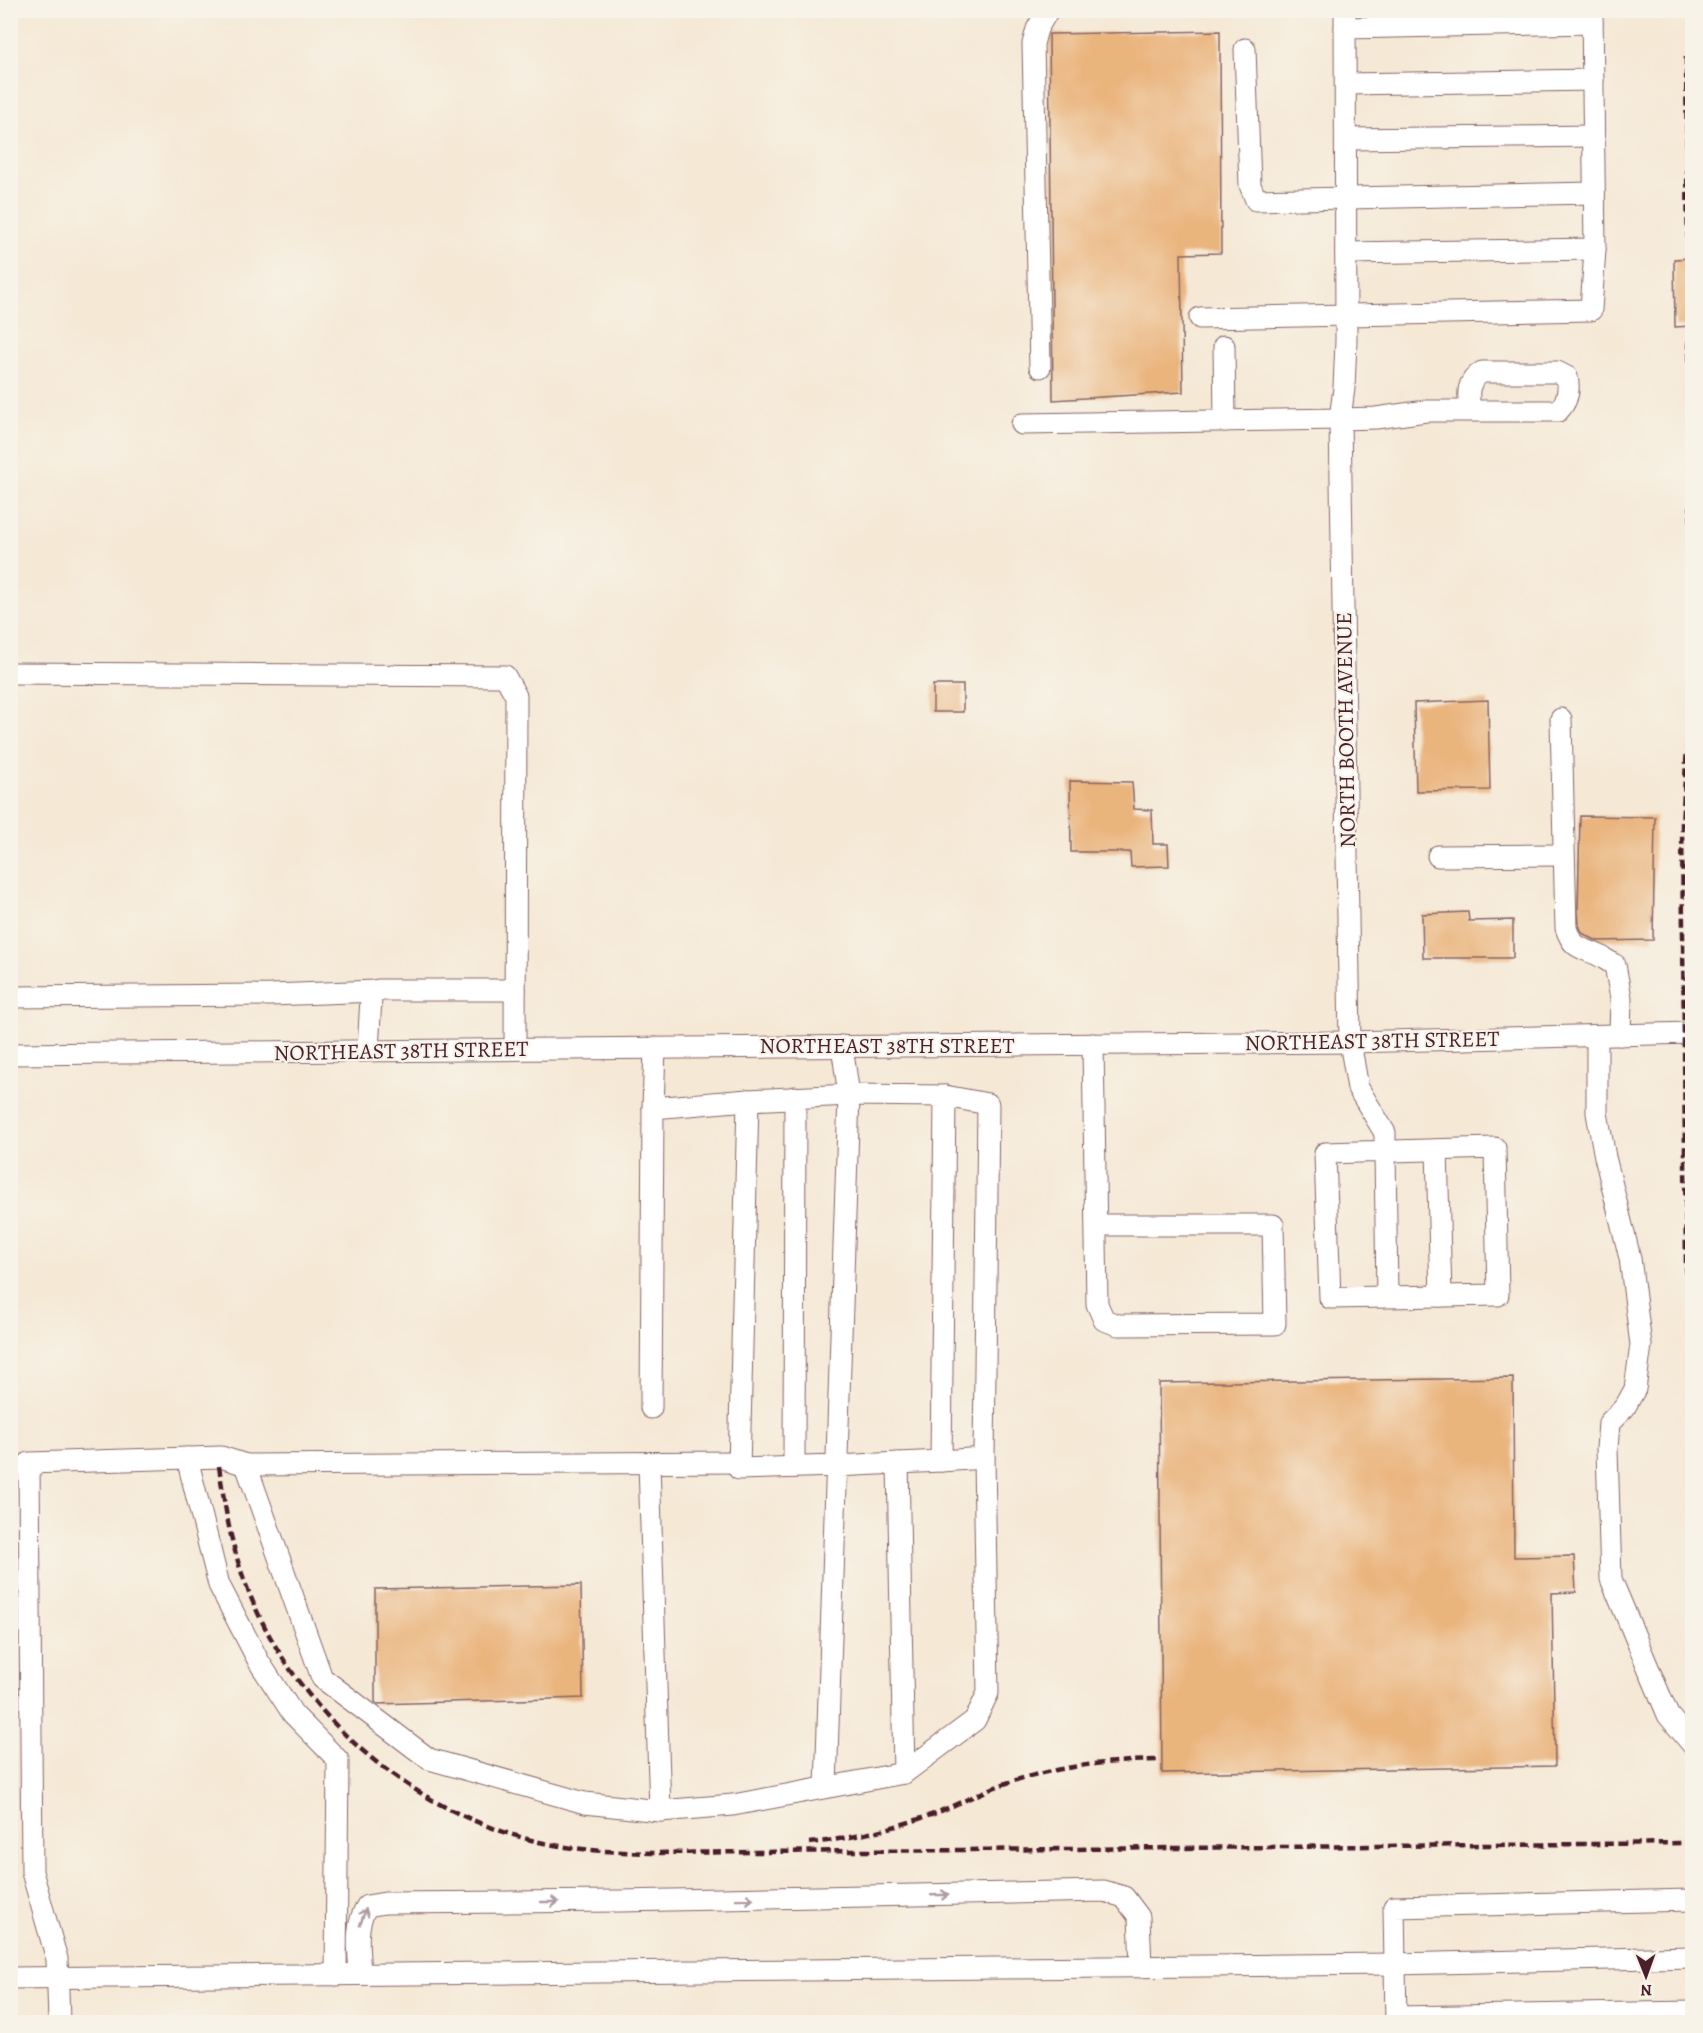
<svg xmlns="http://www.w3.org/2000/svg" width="1703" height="2033" viewBox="0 0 1703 2033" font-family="Alegreya,serif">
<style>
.building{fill:#eab47d}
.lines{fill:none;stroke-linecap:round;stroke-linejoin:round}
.minor-casing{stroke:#866566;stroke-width:23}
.minor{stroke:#fff;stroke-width:21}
.rail{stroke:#4a1f2b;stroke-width:4.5;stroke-dasharray:9 4.5;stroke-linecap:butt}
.oneway{stroke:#ae9aa0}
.labels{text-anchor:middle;stroke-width:4.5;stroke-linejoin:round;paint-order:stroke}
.street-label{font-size:22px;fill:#4a1f2b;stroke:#f7f3e8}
</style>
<rect width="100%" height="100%" fill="#f7f3e8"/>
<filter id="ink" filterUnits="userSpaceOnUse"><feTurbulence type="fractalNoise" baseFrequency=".0167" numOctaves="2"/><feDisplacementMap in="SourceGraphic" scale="12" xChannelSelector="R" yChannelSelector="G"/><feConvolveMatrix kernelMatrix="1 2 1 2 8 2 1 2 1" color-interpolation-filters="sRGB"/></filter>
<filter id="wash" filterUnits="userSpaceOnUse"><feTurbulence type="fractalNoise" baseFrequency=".008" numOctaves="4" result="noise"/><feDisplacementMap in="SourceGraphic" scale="24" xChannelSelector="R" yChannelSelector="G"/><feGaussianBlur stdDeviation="1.35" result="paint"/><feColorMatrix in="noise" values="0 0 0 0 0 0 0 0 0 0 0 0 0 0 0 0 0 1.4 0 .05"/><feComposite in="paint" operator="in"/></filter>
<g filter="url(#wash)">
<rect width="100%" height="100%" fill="#f5e8d5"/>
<g id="blocks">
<g class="building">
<path d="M1220,31l1,222 -40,1 2,138 -130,8 -4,-366z"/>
<path d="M1692,258v68l-17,1 -1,-68z"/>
<rect x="933" y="685" width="30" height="27"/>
<path d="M1488,700l2,90 -74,1 -2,-88z"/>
<path d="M1070,781l62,1 2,27 18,1 1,34h15l1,22 -38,1 -1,-15h-59z"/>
<path d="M1580,816l75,1 -2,123 -56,1 -15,-8 -3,-8 -1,-14z"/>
<path d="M1468,912l1,9 44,-1v38h-90l-1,-44z"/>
<path d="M1513,1378l1,179 60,-1 2,36 -24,1 3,173 -393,7 -3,-390z"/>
<path d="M581,1585l2,113 -206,6 -2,-2v-113z"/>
</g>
</g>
</g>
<g filter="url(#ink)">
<use href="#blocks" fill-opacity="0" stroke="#866566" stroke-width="1.5"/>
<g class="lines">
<defs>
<g id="minor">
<path d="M1345,10l1,331 -2,47 -4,31 10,623 8,46 27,45v18l2,146 111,-2 -3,-147 -170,5 5,145 57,-1"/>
<path d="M1345,28l247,-5"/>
<path d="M1245,49l5,136 6,15 338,-7"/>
<path d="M1346,84l247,-4"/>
<path d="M1346,139l247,-3"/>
<path d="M1346,253l249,-4 -3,-239"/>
<path d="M1200,318l391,-8 4,-61"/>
<path d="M1224,346l1,75"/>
<path d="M1040,367l-7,-323 4,-15 11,-19"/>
<path d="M1022,424l318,-5 36,-1 50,-7h132c9,-9 12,-21 9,-34l-10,-5h-75c-16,10 -14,22 -12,39"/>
<path d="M10,673l495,3 11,20 -1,353"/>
<path d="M1561,719l5,209c7,21 14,19 32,27 6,3 11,7 17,10l6,33 -1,37"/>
<path d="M1438,856l126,-1"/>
<path d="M10,997l261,-2 105,-4"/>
<path d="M1597,1036v77l8,44 25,101 11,87 -6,44 -10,18 -16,16 -2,26 4,130 57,136 24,29"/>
<path d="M1093,1044l4,260 7,16 14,5 157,-1 -2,-99h-177"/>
<path d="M655,1048l-2,60 95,-8 101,-5 -7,-49"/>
<path d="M368,1050l3,-52 2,-6 5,-2h137"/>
<path d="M10,1054l1340,-12 342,-9"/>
<path d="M748,1100l-9,369 97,-3 105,-5 4,-365 -96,-1 -23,692"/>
<path d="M1437,1150l4,146"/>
<path d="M651,1408l2,-300"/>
<path d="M187,1458l32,127 40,77 34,52 45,46 -2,215"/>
<path d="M941,1461l43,-3 4,-354 -43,-8"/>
<path d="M649,1463l11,348 73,-6 171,-32 71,-53 13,-27 -4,-235"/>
<path d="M898,1463l6,310"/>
<path d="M246,1465l76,213 107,81 156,44 75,8"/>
<path d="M794,1467l1,-370"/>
<path d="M360,1974c-1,-22 -6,-48 7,-68l18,-3 235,-2 484,-10 20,6 15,20 2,50"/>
<path d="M10,1978l1385,-14 297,-7"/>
<path d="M1396,2017l296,-5"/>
<path d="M59,2022l-2,-63 -25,-87 -3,-409 192,-6 25,8 493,-3"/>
<path d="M1396,2022l-2,-115 298,-7"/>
</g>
</defs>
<use href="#minor" class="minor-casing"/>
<use href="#minor" class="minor"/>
<g class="rail">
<path d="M1686,57l2,201"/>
<path d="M1689,326l3,357"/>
<path d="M1692,674l-10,149 4,444 6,69"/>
<path d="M219,1466c4,28 8,57 16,85 38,139 156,253 296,289 40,10 80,12 122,13l1039,-10"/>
<path d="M809,1843c40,-4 78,-13 116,-26 29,-10 56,-26 85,-35 49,-16 98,-21 149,-22"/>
</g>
</g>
<defs><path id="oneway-shaft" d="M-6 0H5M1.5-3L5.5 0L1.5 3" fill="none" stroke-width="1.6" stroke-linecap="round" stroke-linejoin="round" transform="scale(1.5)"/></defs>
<g class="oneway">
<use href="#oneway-shaft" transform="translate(940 1895) rotate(-2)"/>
<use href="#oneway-shaft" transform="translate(745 1899) rotate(-1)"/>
<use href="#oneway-shaft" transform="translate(550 1902)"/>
<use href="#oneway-shaft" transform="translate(363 1917) rotate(-70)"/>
</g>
</g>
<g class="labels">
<g class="street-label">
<text transform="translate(1345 730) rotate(-91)" y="8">NORTH BOOTH AVENUE</text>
<text transform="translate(1372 1040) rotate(-1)" y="8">NORTHEAST 38TH STREET</text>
<text x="887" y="1053">NORTHEAST 38TH STREET</text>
<text transform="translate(401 1050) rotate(-1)" y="8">NORTHEAST 38TH STREET</text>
</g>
</g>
<rect width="1703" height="2033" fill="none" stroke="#f7f3e8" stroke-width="36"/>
<g transform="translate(1646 1976) rotate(179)" stroke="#f7f3e8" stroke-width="4.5" paint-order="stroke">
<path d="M0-4.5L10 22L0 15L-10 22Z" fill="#4a1f2b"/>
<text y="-9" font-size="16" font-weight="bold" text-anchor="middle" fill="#4a1f2b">N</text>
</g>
</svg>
